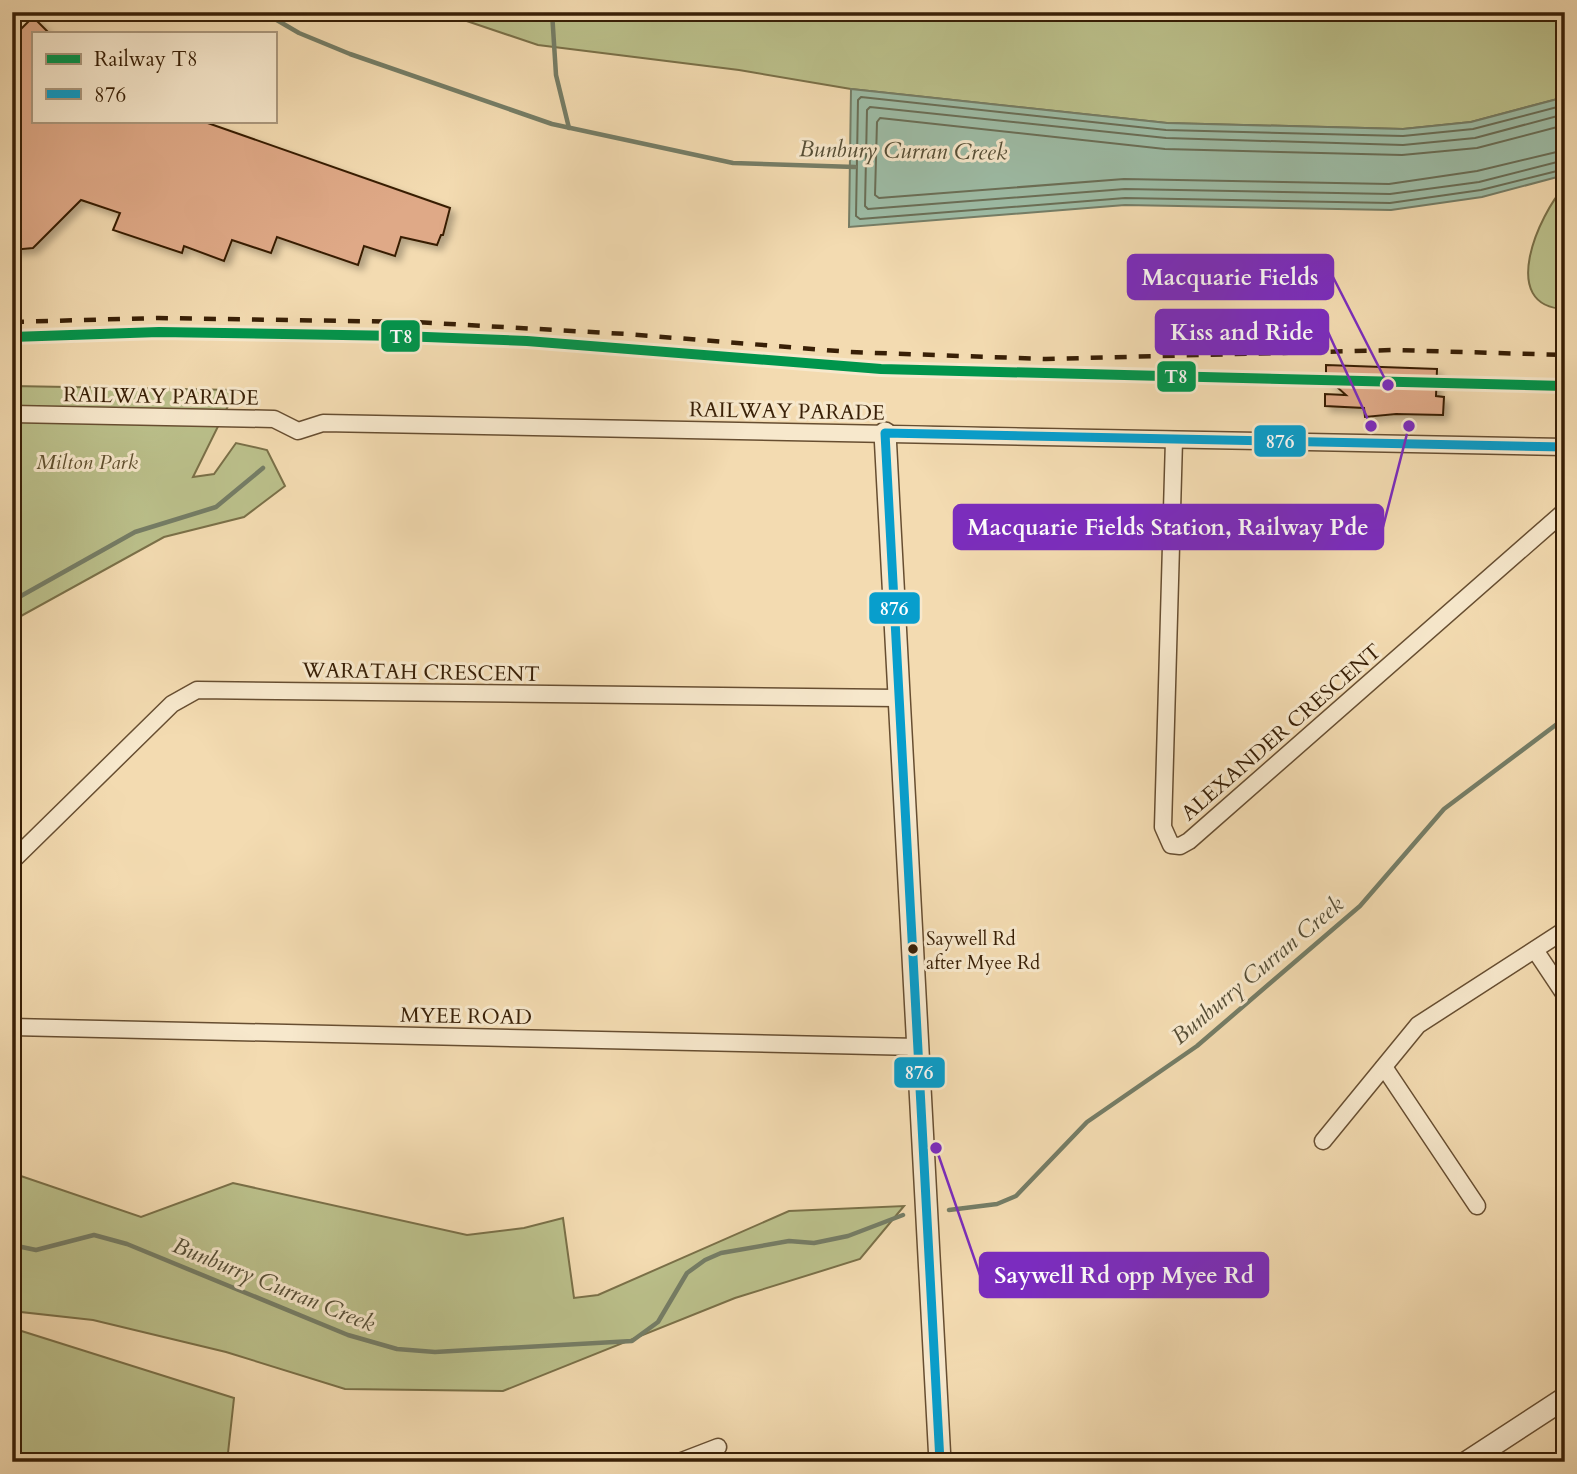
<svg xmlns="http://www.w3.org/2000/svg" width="1577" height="1474" viewBox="0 0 1577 1474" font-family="Cardo,serif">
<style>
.green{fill:#bbc08b;stroke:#7a7048;stroke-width:2}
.water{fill:#9dbca6;stroke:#757d66;stroke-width:2}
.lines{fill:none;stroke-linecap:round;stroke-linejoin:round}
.shore{stroke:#6a6e56;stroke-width:2}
.stream{stroke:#757d66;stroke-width:4.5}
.building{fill:#dfa987;stroke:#381f06;stroke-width:2;filter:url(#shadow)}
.minor-casing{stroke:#674e31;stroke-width:19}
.tertiary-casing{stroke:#674e31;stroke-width:24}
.minor{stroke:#f7e8cc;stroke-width:16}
.tertiary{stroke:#f7e8cc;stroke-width:21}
.rail{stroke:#381f06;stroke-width:4.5;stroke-dasharray:12 12;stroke-linecap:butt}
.bus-1-casing{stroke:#f7e8cc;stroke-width:14}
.bus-1{stroke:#089ecc;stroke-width:9}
.rail-1-casing{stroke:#f7e8cc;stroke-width:16}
.rail-1{stroke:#00954c;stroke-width:10}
.bus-dot{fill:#381f06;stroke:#f7e8cc;stroke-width:2.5}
.labels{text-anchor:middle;stroke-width:6;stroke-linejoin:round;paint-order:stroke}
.bus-label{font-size:19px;fill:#381f06;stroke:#f7e8cc;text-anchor:start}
.street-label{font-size:21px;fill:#381f06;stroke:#f7e8cc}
.park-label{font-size:21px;font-style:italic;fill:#5f4f2e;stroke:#f7e8cc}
.water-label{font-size:23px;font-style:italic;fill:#564e36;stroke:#f7e8cc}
.leader{fill:none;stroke:#7b2cbf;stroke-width:2.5}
.callout-dot{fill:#7b2cbf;stroke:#f7e8cc;stroke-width:2.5}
.callout{fill:#7b2cbf;stroke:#7b2cbf;stroke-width:2.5}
.callout-label{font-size:23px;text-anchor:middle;font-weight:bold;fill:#fff}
.line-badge{stroke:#f7e8cc;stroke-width:2.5}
.badge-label{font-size:19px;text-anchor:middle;font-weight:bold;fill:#fff}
</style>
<defs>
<filter id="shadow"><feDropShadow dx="5" dy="5" stdDeviation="3.5" flood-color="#0004"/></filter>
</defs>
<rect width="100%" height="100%" fill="#f3dbb1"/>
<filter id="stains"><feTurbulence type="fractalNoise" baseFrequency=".00286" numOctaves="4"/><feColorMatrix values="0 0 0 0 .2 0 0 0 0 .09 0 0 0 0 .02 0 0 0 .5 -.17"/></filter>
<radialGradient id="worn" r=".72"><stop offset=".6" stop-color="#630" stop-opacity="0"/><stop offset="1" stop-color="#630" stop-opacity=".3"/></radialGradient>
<g class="green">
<path d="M440,12h1125v85l-94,25 -68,7 -236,-6 -316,-34 -112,-19 -201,-25z"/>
<path d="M1565,186v123c-68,-2 -26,-95 0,-123z"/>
<path d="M12,386l224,4 -43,87 21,-3 22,-31 31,7 18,36 -41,31 -80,20 -152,84z"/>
<path d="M12,1173l129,44 92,-34 234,52 57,-7 39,-10 11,80 24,-3 191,-84 115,-5 -44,53 -125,39 -232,93 -158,-2 -119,-37 -133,-32 -81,-9z"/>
<path d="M12,1328l222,70 -7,64h-215z"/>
</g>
<path class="water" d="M851,89l316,34 236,6 68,-7 94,-25v78l-83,22 -91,13 -266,-5 -276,22z"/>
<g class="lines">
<g class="shore">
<path d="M1565,105l-92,24 -70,7 -237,-6 -305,-33 -3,3 -2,116 4,3 265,-21 265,5 91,-13 84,-21"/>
<path d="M1565,114l-90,24 -72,7 -237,-7 -296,-31 -3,3 -2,96 3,3 257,-20 265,5 89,-12 86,-22"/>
<path d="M1565,125l-88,23 -75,7 -237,-6 -285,-31 -3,4 -2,73 4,3 245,-19 265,5 88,-13 88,-21"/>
</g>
<g class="stream">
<path d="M263,12l36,21 51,21 202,70 181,39 122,4"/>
<path d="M552,12l4,63 13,53"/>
<path d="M12,601l123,-69 81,-25 47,-39"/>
<path d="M949,1210l48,-6 19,-8 71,-74 110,-76 163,-140 84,-97 121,-91"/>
<path d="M12,1245l24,5 58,-15 33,9 221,91 49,14 38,3 197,-11 26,-19 29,-49 18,-13 16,-7 68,-12 25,2 34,-7 55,-21"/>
</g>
</g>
<g class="building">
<path d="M33,17l16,16h-16v88h169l248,87 -7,27h-2l-4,10 -36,-8 -6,19 -31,-10 -6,19 -81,-28 -6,16 -39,-13 -8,21 -40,-15 -2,7 -69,-23 7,-17 -39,-13 -48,48 -21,2v-212z"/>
<path d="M1326,365l111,4 -1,27 8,1 -1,18 -47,-1 -31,3 -1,-9 -39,-2v-12l21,1 -20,-18z"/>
</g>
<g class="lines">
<defs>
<g id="minor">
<path d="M12,414l262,5 24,12 25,-8 1242,24"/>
<path d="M1174,440l-11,387 8,18 9,1 9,-5 376,-330"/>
<path d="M12,861l160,-157 25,-14 700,8"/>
<path d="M1535,950l30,45"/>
<path d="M12,1027l906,20"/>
<path d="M1384,1067l93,139"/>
<path d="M1323,1141l95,-116 147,-95"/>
<path d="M679,1462l39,-15"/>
</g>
<g id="tertiary">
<path d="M885,433l55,1029"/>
<path d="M1467,1462l98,-64"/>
</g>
</defs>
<use href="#minor" class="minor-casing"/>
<use href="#tertiary" class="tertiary-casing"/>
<use href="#minor" class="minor"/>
<use href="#tertiary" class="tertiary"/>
<path class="rail" d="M12,322l146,-4 256,4 212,12 224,18 196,7 348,-9 171,5"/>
<defs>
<path id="bus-1" d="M940,1462l-55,-1029 680,14"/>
</defs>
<use href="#bus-1" class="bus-1-casing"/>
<use href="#bus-1" class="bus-1"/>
<defs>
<path id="rail-1" d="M12,337l147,-5 242,4 126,5 354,28 684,17"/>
</defs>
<use href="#rail-1" class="rail-1-casing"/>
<use href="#rail-1" class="rail-1"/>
</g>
<circle class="bus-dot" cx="913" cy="949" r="6"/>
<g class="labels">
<g class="bus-label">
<text x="926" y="945">Saywell Rd<tspan x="926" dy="24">after Myee Rd</tspan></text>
</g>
<g class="street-label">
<text transform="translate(161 396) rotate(1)" y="7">RAILWAY PARADE</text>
<text transform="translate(787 411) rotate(1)" y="7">RAILWAY PARADE</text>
<text transform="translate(421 672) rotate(1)" y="7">WARATAH CRESCENT</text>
<text transform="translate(1281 732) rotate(-41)" y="7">ALEXANDER CRESCENT</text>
<text transform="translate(466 1016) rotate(1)" y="7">MYEE ROAD</text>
</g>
<g class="park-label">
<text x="87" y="469">Milton Park</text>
</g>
<g class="water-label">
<text transform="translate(903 150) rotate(1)" y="8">Bunbury Curran Creek</text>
<text transform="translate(1257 970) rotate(-40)" y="8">Bunburry Curran Creek</text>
<text transform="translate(274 1284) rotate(22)" y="8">Bunburry Curran Creek</text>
</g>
</g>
<path class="leader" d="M1388 385L1333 277M1371 426L1328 332M1409 426L1383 527M936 1148L980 1275"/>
<g class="callout-dot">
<circle cx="1388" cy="385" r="7"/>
<circle cx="1371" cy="426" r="7"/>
<circle cx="1409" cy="426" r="7"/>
<circle cx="936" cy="1148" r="7"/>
</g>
<g class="callout">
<rect x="1128" y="255" width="205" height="44" rx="7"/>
<rect x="1156" y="310" width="172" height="44" rx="7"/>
<rect x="954" y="505" width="429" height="44" rx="7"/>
<rect x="980" y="1253" width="288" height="44" rx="7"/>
</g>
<g class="callout-label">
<text x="1230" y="285">Macquarie Fields</text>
<text x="1242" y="340">Kiss and Ride</text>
<text x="1168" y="535">Macquarie Fields Station, Railway Pde</text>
<text x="1124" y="1283">Saywell Rd opp Myee Rd</text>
</g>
<g class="line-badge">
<rect x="380" y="319" width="41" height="34" rx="7" fill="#00954c"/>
<rect x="1156" y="360" width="41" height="33" rx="7" fill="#00954c"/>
<rect x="1253" y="424" width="54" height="34" rx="7" fill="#089ecc"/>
<rect x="868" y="591" width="53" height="34" rx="7" fill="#089ecc"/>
<rect x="893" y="1056" width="53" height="33" rx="7" fill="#089ecc"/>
</g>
<g class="badge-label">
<text x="401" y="343">T8</text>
<text x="1176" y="383">T8</text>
<text x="1280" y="448">876</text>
<text x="894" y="615">876</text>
<text x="919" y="1079">876</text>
</g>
<rect width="1577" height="1474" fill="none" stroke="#f3dbb1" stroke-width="42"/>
<rect x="14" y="14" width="1549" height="1446" fill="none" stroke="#381f06" stroke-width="3.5"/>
<rect x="21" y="21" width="1535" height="1432" fill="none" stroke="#381f06" stroke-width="2"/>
<rect x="32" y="32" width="245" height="91" fill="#f7e8cc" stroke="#ab987d" stroke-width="2"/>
<rect x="46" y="54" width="35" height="10" fill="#00954c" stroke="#ab987d" stroke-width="2"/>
<text x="94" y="66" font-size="21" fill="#381f06">Railway T8</text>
<rect x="46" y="89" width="35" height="10" fill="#089ecc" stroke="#ab987d" stroke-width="2"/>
<text x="94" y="102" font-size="21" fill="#381f06">876</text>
<rect width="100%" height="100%" filter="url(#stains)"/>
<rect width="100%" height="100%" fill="url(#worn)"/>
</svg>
